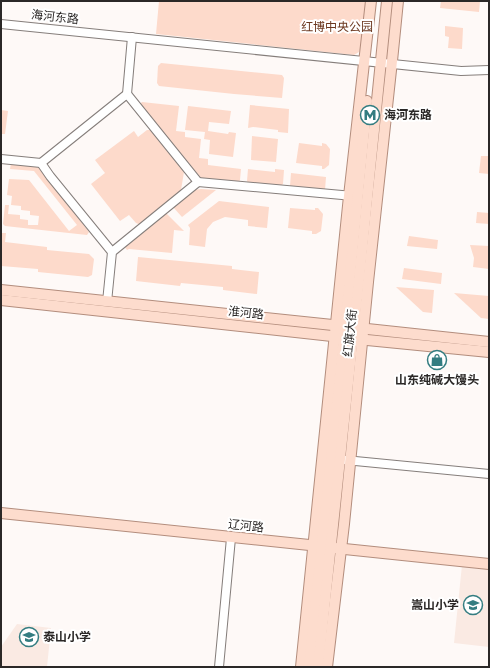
<svg xmlns="http://www.w3.org/2000/svg" width="490" height="668" viewBox="0 0 490 668" font-family="Roboto,'Noto Sans SC',sans-serif">
<style>
.built{fill:#faeae3}
.green{fill:#fddacb}
.lines{fill:none;stroke-linecap:round;stroke-linejoin:round}
.minor-casing{stroke:#857e7b;stroke-width:10}
.major-casing{stroke:#b38d7d;stroke-width:12}
.minor{stroke:#fff;stroke-width:8}
.major{stroke:#fddccd;stroke-width:10}
.labels{text-anchor:middle;stroke-width:4;stroke-linejoin:round;paint-order:stroke}
.street-label{font-size:12px;fill:#2b2827;stroke:#fff}
.park-label{font-size:12px;fill:#6c3820;stroke:#fff}
.poi-label{font-size:12px;font-weight:bold;fill:#2b2827;stroke:#fff;text-anchor:start}
</style>
<rect width="100%" height="100%" fill="#fef9f7"/>
<g class="built">
<path d="M462,565l27,3v79l-35,-4z"/>
<path d="M17,624l34,4 -4,39h-46v-20z"/>
</g>
<g class="green">
<path d="M159,1h207l-4,44 -3,7 -5,3 -198,-21z"/>
<path d="M441,1h39l-1,11 -39,-4z"/>
<path d="M445,26l18,2 -1,21 -14,-1 1,-11 -4,-1z"/>
<path d="M161,63l121,12 2,3 -2,20 -48,-4 -75,-8 -2,-3 1,-17z"/>
<path d="M142,102l37,4 -3,25 9,1v5l16,2 -2,19 9,1v6l33,4 -1,11 -1,2 -37,-3 -61,-72 -1,-3z"/>
<path d="M250,105l39,4 -1,24 -10,-1v-2l-25,-3 -5,1z"/>
<path d="M188,106l43,5 -2,13 -20,-2 -1,9 20,3 1,-2 7,1 -3,24 -24,-3 1,-14 -6,-1 1,-7 -20,-2z"/>
<path d="M1,110l7,1 -3,23h-4z"/>
<path d="M147,130h4l33,42 -3,18 -40,35 -5,-2 -7,-8 -9,6 -29,-37 14,-11 -10,-13 39,-29 4,6z"/>
<path d="M252,136l26,3 -2,23 -25,-2z"/>
<path d="M299,143l23,3v-3l4,1 4,5 -1,16 -5,4h-2v-3l-26,-3z"/>
<path d="M481,156h8v18l-10,-1z"/>
<path d="M11,163l26,4 4,2 48,63 -2,3 -82,-9 -2,-2 2,-19h4l-1,9 12,1v4l8,1v5h10l1,-9 -9,-1v-4l-9,-1v-4l-10,-1 1,-9 -5,-1 2,-16 20,1 40,51 8,-6 -43,-54 -24,-2z"/>
<path d="M248,169l27,3v-3l9,1 -1,14 -4,3 -30,-3 -2,-3z"/>
<path d="M291,173l35,4 -1,13 -33,-3 -2,-1z"/>
<path d="M201,189l15,1 -34,27 -9,-10 21,-17z"/>
<path d="M219,201l50,6 -2,21 -19,-2v-6l-23,-3 -12,5 -6,7 -2,18 -16,-2 1,-17 -2,-3z"/>
<path d="M290,208l25,2v-2h3l5,6 -2,17 -5,3h-4v-3l-24,-3z"/>
<path d="M477,212l12,1v11l-13,-1z"/>
<path d="M166,213l18,18 -10,-1 -2,23 -43,-4 -2,1 -3,-4z"/>
<path d="M1,233h5l-1,9 42,5v3l42,4 5,5 -2,16 -4,2 -50,-5v-3l-37,-3z"/>
<path d="M409,236l29,4 -1,9 -30,-3z"/>
<path d="M470,245l19,1v23l-16,-2 1,-9z"/>
<path d="M138,257l94,9v3l27,3 -2,22 -34,-4v-3l-42,-4 -1,3 -44,-5z"/>
<path d="M404,268l38,5 -1,11 -39,-5z"/>
<path d="M396,287l38,3 -2,23 -9,-1z"/>
<path d="M454,293l35,3v23l-8,-1z"/>
</g>
<g class="lines">
<defs>
<g id="minor">
<path d="M1,24l460,47 28,-1"/>
<path d="M127,94l5,-57"/>
<path d="M1,159l40,4"/>
<path d="M198,182l155,14"/>
<path d="M107,302l5,-50 -62,-76 -9,-13 86,-69 71,88 -86,70"/>
<path d="M345,460l144,14"/>
<path d="M219,667l12,-129"/>
</g>
<g id="major">
<path d="M1,290l341,36"/>
<path d="M1,300l340,37"/>
<path d="M358,328l131,14"/>
<path d="M357,339l132,13"/>
<path d="M1,513l318,33"/>
<path d="M335,548l154,16"/>
<path d="M301,667l48,-471 22,-195"/>
<path d="M309,667l35,-330 23,-236"/>
<path d="M318,667l41,-388 28,-278"/>
<path d="M327,667l17,-143 24,-242 24,-221 6,-60"/>
</g>
</defs>
<use href="#minor" class="minor-casing"/>
<use href="#major" class="major-casing"/>
<use href="#minor" class="minor"/>
<use href="#major" class="major"/>
</g>
<defs>
<symbol id="metro-ring" viewBox="-11 -11 22 22"><circle r="9.5" fill="#fff" stroke="#347d81" stroke-width="1.5"/><path d="M-5.5 5V-5H-3L0 0L3-5H5.5V5H3V-.5L0 4L-3-.5V5Z" fill="#347d81"/></symbol>
<symbol id="shop-ring" viewBox="-11 -11 22 22"><circle r="9.5" fill="#fff" stroke="#347d81" stroke-width="1.5"/><path d="M-5-2.5h2.3a2.7 3.5 0 0 1 5.4 0H5L5.5 6h-11ZM-1.5-2.5h3a1.5 2.3 0 0 0-3 0Z" fill="#347d81"/></symbol>
<symbol id="school-ring" viewBox="-11 -11 22 22"><circle r="9.5" fill="#fff" stroke="#347d81" stroke-width="1.5"/><path d="M0-5L7-2L0 1L-7-2ZM-4 1L0 2.5L4 1V4Q0 6-4 4Z" fill="#347d81"/></symbol>
</defs>
<g fill-rule="evenodd">
<use href="#metro-ring" x="359" y="104" width="22" height="22"/>
<use href="#shop-ring" x="426" y="349" width="22" height="22"/>
<use href="#school-ring" x="462" y="594" width="22" height="22"/>
<use href="#school-ring" x="18" y="626" width="22" height="22"/>
</g>
<g class="labels">
<g class="street-label">
<text transform="translate(55 17) rotate(6)" y="4">海河东路</text>
<text transform="translate(246 313) rotate(6)" y="4">淮河路</text>
<text transform="translate(350 333) rotate(-84)" y="4">红旗大街</text>
<text transform="translate(246 526) rotate(6)" y="4">辽河路</text>
</g>
<g class="park-label">
<text x="337" y="31">红博中央公园</text>
</g>
<g class="poi-label">
<text x="384" y="119">海河东路</text>
<text x="437" y="384" text-anchor="middle">山东纯碱大馒头</text>
<text x="459" y="609" text-anchor="end">嵩山小学</text>
<text x="43" y="641">泰山小学</text>
</g>
</g>
<rect width="490" height="668" fill="none" stroke="#2b2827" stroke-width="4"/>
</svg>
